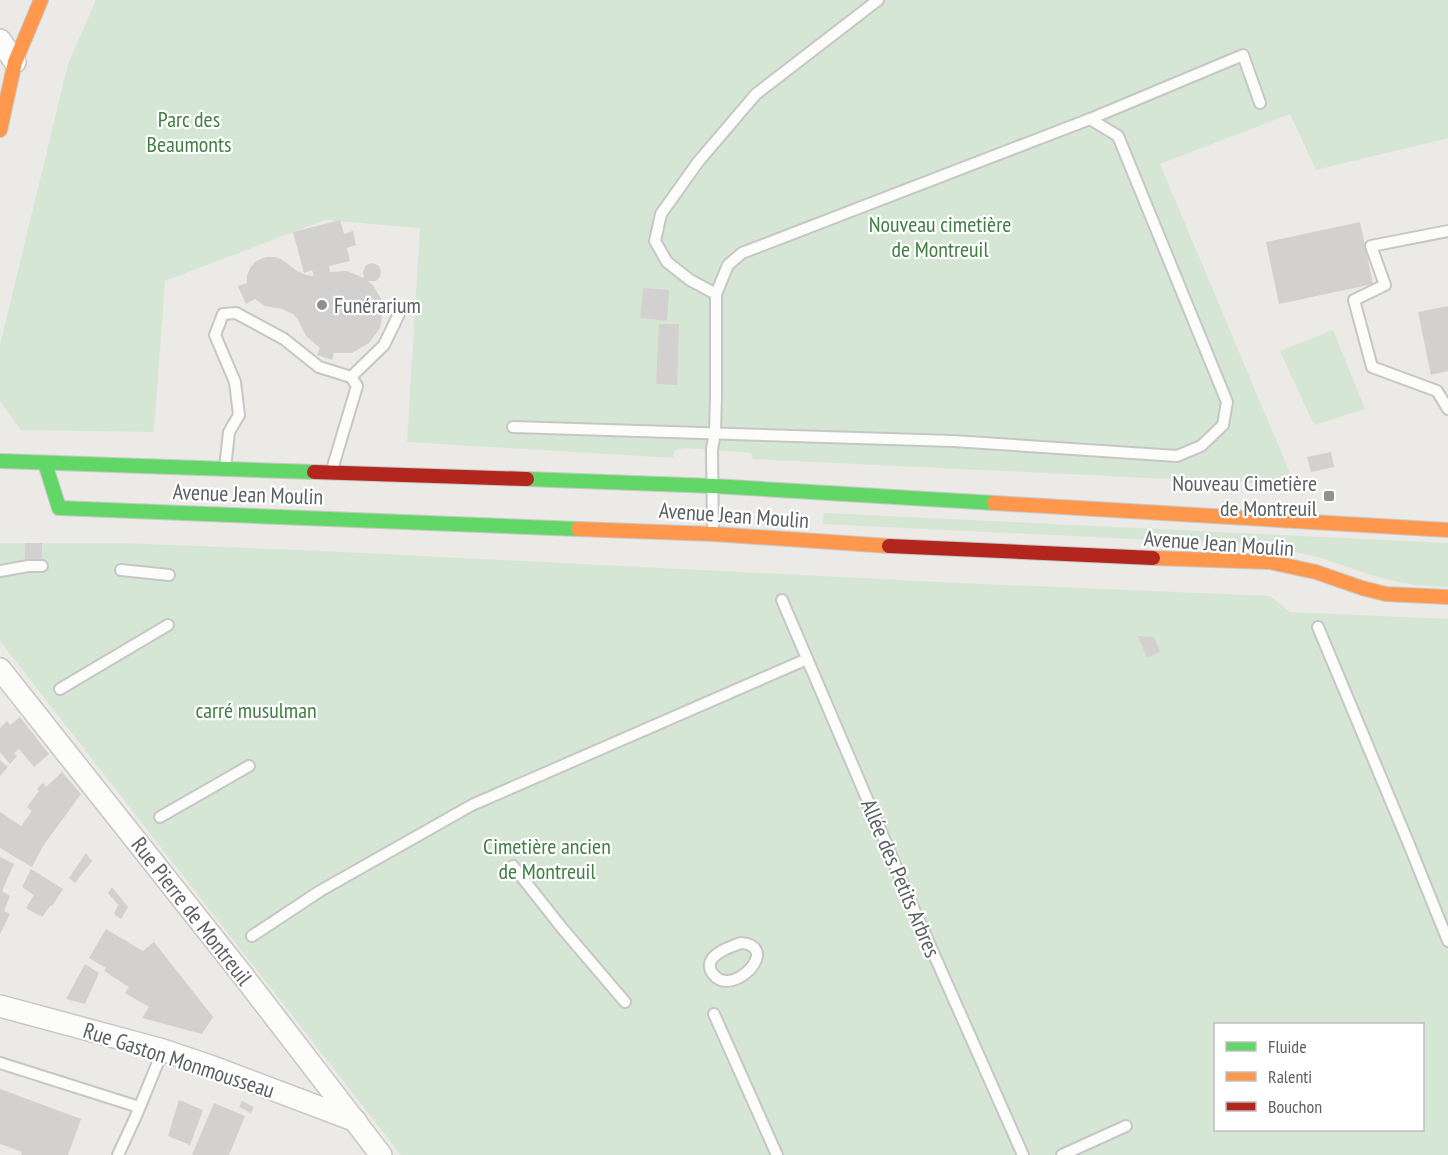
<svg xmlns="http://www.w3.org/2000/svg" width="1448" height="1155" viewBox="0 0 1448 1155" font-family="'PT Sans Narrow',sans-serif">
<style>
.green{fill:#d6e6d4;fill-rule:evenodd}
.building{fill:#d2d1cf}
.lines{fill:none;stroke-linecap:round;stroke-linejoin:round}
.lane-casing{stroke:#c6c6c6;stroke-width:14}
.street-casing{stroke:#c6c6c6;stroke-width:24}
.fast-casing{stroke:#c8c8c8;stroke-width:16}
.slow-casing{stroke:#c8c8c8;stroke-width:16}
.jam-casing{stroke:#c8c8c8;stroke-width:16}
.lane{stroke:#fcfcfb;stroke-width:10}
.street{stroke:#fcfcfb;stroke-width:21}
.fast{stroke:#63d668;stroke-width:14}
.slow{stroke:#ff974d;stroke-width:14}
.jam{stroke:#b3261e;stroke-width:14}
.poi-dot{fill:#8f9091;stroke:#fff;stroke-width:2}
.labels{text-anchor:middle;stroke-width:4.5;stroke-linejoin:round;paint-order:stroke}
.park-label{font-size:22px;fill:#407f41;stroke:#fff}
.poi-label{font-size:22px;fill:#5d6063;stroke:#fff;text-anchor:start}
.street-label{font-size:22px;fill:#5d6063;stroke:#fff}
</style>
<rect width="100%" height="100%" fill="#ebeae7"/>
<g class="green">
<path d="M96,0h1352v138l-132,32 -26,-56 -130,50 135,321 -542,-26 -2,-6 -64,-5 -9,1 -4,3v6l-267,-16 13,-214 -95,-8 -160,61 -11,151 -133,-2 -21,-29v-56l68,-281z"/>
<path d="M1333,330l32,79 -51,16 -34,-74z"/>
<path d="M824,513l624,30v44l-35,-2 -33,-7 -62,-21 -41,-9 -41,-4 -413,-20z"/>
<path d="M0,543h120l203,8 637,32 310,13 20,16 158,7v536h-1047l-401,-514zM1216,1024h206v106h-206z"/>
</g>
<g class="building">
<path d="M340,220l4,14 9,-3 3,14 -9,3 3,13 -21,5 1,6 17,-1 17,7 -1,-6 3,-7 6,-2 6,2 3,5 -1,7 -4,4h-8l5,4 8,14 1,18 -2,11 -11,15 -17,10h-18l-2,7 -15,-5 3,-7 -14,-12 -9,-18 -4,-4 -11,-5 -17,-3 -10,-7 -9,5 -8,-18 9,-3v-7l3,-8 6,-7 10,-4h10l5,2 16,12 9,4 8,1 -2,-6 -8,3 -11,-41z"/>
<path d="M1360,222l13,62 -94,20 -13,-62z"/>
<path d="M643,288l26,2 -2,31 -27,-3z"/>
<path d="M1448,306v65l-17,4 -13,-63z"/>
<path d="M659,324h20l-2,61 -21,-1z"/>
<path d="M1331,452l3,15 -23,5 -4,-15z"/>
<rect x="25" y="543" width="17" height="17"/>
<path d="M1138,636l16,1 6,15 -13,6z"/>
<path d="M20,717l29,37 -15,13 -15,-18 -5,4 3,3 -7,8 -10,-12v-24l7,-7 3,4z"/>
<path d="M0,760l8,7 -8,9z"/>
<path d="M62,772l19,22 -38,52 -11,21 -32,-19v-36l21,14 11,-15 -5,-4 12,-16 -2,-2 6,-6 3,4z"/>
<path d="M86,853l6,8 -17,22 -6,-5z"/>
<path d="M0,857l14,7 -12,27 8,5 -6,15 6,3 -10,20z"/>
<path d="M31,869l32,20 -11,17 -1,-1 -9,12 -16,-9 8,-13 -12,-8z"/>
<path d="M112,887l16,20 -7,12 -7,-5 4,-9 -10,-12z"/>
<path d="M106,929l37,22 11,-9 59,75 -11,17 -60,-16 7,-11 -24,-14 4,-6 -25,-16 2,-3 -17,-10z"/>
<path d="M85,964l14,9 -14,31 -19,-5z"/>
<path d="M0,1089l81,30 -13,36h-47l1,-3 -22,-8z"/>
<path d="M179,1100l24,10 -13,35 -22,-9z"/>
<path d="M242,1101l12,6 -3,6 -12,-6z"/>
<path d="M214,1103l31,13 -16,39h-37z"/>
</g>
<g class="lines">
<defs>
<g id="lane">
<path d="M1448,231l-77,15 14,39 -31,15 18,67 65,24 11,18"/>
<path d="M716,294l-26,-14 -23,-18 -12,-21 6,-27 37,-52 58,-68 122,-94"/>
<path d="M351,377l33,-32 15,-31"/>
<path d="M513,427l440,14 224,15 24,-10 22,-21 4,-23 -109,-266 -28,-17"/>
<path d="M225,468l4,-36 10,-17 -4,-33 -20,-47 8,-21 13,-1 48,26 35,28 32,10 6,9 -26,87"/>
<path d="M713,533l-1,-84 3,-16 1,-37v-102l12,-29 14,-12 348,-134 153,-64 17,48"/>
<path d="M121,570l48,5"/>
<path d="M0,571l28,-5h14"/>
<path d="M782,600l109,255 13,32 119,268"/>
<path d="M1318,627l90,215 40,99"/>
<path d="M60,689l108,-64"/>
<path d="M160,817l89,-51"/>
<path d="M513,866l49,62 63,74"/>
<path d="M252,936l68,-45 152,-86 335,-146"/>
<path d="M741,943c33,3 8,37 -14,38 -11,0 -22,-12 -15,-22 5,-7 20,-13 29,-16z"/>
<path d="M714,1014l63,141"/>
<path d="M0,1063l139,44"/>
<path d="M118,1155l18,-39 27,-66"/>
<path d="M1062,1155l64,-29"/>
</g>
<g id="street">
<path d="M0,40l15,22"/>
<path d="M0,669l241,304 140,182"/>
<path d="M0,1006l163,44 50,17 143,54"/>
</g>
<g id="fast">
<path d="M0,461l314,11"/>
<path d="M45,463l14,45 519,21"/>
<path d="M527,479l186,7 281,17"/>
</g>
<g id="slow">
<path d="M0,130l15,-68 26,-62"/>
<path d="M994,503l454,27"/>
<path d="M578,529l135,5 176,12"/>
<path d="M1153,558l117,4 46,10 46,16 24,6 62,3"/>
</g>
<g id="jam">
<path d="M314,472l213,7"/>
<path d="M889,546l264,12"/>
</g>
</defs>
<use href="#lane" class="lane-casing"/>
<use href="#street" class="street-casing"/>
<use href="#fast" class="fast-casing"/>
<use href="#slow" class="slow-casing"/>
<use href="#jam" class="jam-casing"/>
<use href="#lane" class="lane"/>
<use href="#street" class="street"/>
<use href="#fast" class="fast"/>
<use href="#slow" class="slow"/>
<use href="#jam" class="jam"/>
</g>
<g class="poi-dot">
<circle cx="322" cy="305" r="6"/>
<rect x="1323" y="490" width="12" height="12" rx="3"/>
</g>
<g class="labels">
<g class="park-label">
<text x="189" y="127">Parc des<tspan x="189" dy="25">Beaumonts</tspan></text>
<text x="940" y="232">Nouveau cimetière<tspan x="940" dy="25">de Montreuil</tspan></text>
<text x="256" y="718">carré musulman</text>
<text x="547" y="854">Cimetière ancien<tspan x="547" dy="25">de Montreuil</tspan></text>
</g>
<g class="poi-label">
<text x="334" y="313">Funérarium</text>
<text x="1317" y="491" text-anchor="end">Nouveau Cimetière<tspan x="1317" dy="25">de Montreuil</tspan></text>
</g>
<g class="street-label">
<text transform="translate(248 494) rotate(2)" y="8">Avenue Jean Moulin</text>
<text transform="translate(734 515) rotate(4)" y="8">Avenue Jean Moulin</text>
<text transform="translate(1219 543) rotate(4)" y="8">Avenue Jean Moulin</text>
<text transform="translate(901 878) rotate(67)" y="8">Allée des Petits Arbres</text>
<text transform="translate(192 911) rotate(52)" y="8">Rue Pierre de Montreuil</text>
<text transform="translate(179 1060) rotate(18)" y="8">Rue Gaston Monmousseau</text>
</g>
</g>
<rect x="1214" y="1023" width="210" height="108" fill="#ffffff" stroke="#bebfc1" stroke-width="1.5"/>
<rect x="1226" y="1042" width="30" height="9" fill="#63d668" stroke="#bebfc1" stroke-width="1.5"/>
<text x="1268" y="1053" font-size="18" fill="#5d6063">Fluide</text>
<rect x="1226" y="1072" width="30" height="9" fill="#ff974d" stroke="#bebfc1" stroke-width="1.5"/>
<text x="1268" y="1083" font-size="18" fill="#5d6063">Ralenti</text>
<rect x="1226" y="1102" width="30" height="9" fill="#b3261e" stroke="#bebfc1" stroke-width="1.5"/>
<text x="1268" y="1113" font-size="18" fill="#5d6063">Bouchon</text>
</svg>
